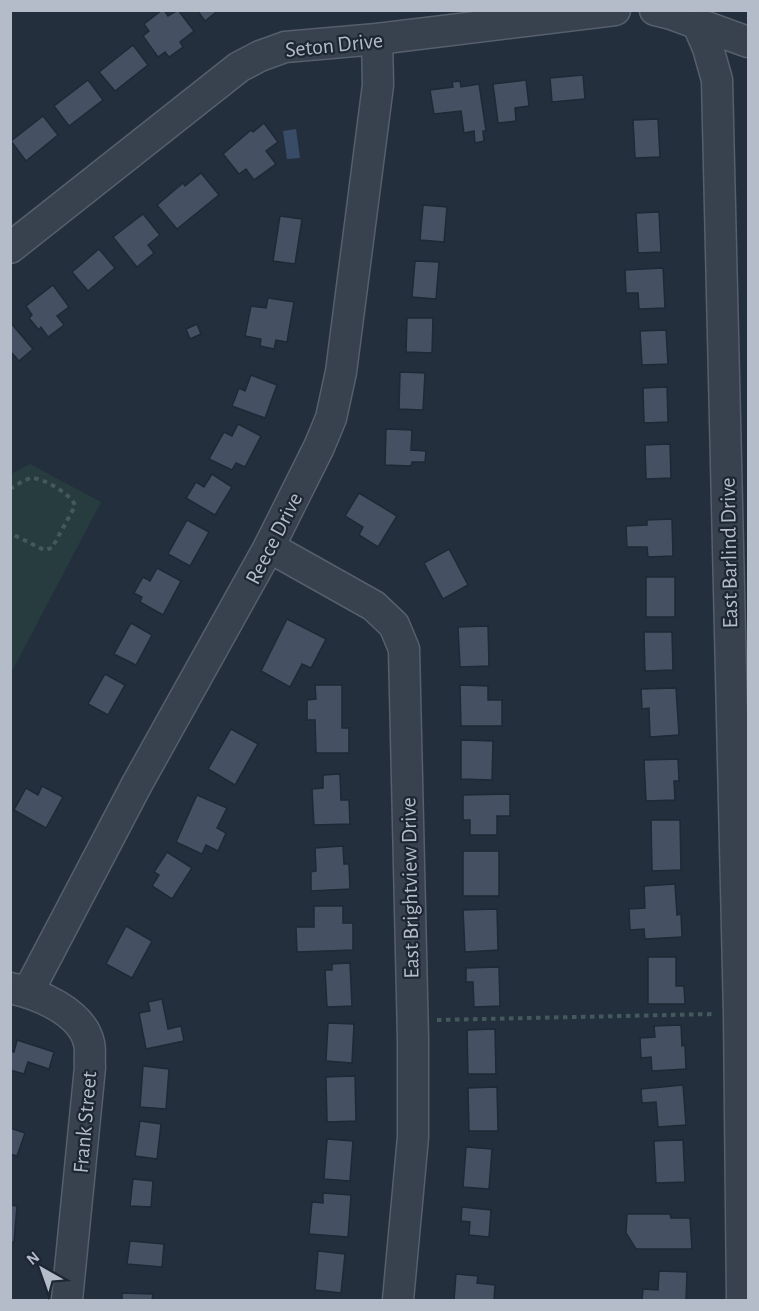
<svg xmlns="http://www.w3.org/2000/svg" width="759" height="1311" viewBox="0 0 759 1311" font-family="'Alegreya Sans',sans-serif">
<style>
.green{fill:#263c3f}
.water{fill:#394c67}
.building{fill:#455162;stroke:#1f2835;stroke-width:1.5}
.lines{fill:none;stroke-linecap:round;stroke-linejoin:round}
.minor-casing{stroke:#565f6c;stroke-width:33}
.path{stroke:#44595c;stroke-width:4;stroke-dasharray:4.5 4.5;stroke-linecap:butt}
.minor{stroke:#38414e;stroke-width:30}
.labels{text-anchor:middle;stroke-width:4.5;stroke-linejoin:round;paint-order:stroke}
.street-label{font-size:22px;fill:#b4bcc9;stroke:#1d2633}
</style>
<rect width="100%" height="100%" fill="#242f3e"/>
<path class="green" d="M30,464l71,38 -90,171v-199z"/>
<path class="water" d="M296,129l4,29 -13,1 -4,-28z"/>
<g class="building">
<path d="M162,10h2l4,6 10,-6 16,21 -14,11 3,5 -14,10 -4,-5 -7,5 -15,-21 6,-5 -5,-7z"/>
<path d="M197,10h22l-14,11z"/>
<path d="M133,45l15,20 -33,26 -16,-19z"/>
<path d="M583,75l2,24 -33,3 -2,-24z"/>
<path d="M88,80l15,20 -34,26 -15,-20z"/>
<path d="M526,80l3,26 -14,2 1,13 -18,2 -5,-39z"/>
<path d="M460,81l1,6 18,-3 7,47h-3l1,10 -9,2 -1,-12 -10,2 -3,-22 -27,3 -4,-24 23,-3 -1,-5z"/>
<path d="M43,116l15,19 -32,26 -15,-20z"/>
<path d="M658,119l2,38 -25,1 -2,-38z"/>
<path d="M264,123l14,19 -12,9 10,13 -22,16 -8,-11 -7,5 -16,-20 28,-24 2,2z"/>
<path d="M201,173l18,22 -42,34 -20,-24 26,-22 2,3z"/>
<path d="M423,205l24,2 -3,35 -24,-2z"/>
<path d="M659,212l2,40 -23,1 -2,-40z"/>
<path d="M143,214l17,21 -12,10 6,8 -17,14 -24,-30z"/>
<path d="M280,216l22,3 -7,45 -22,-3z"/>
<path d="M99,249l16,19 -27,23 -16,-19z"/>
<path d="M415,261l24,1 -3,37 -24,-2z"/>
<path d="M663,268l2,40 -26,1 -1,-16h-12l-1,-23z"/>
<path d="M53,285l16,22 -12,9 7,9 -16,12 -7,-10 -2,3 -10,-12 3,-3 -6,-9z"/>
<path d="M268,298l26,4 -7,40 -11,-2 -2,9 -14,-3 1,-7 -16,-3 6,-30 15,2z"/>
<path d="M407,318h26l-1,35 -26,-1z"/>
<path d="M10,322l23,27 -14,12 -9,-10z"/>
<path d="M197,324l4,10 -11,5 -4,-10z"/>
<path d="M666,330l2,34 -26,1 -2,-34z"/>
<path d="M400,372l25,1 -2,37 -24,-1z"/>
<path d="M251,375l26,10 -12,33 -33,-12 7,-18 6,3z"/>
<path d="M667,387l1,35 -24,1 -1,-35z"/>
<path d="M238,424l23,12 -16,31 -9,-4 -4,7 -23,-11 15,-27 8,4z"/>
<path d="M386,429l26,1 -1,20 15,1 -1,11h-13l-1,4 -26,-1z"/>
<path d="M670,444l1,34 -25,1 -1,-34z"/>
<path d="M212,474l20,13 -17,28 -29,-17 10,-16 8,5z"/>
<path d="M359,493l38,23 -19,31 -19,-12 4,-8 -18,-11z"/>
<path d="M672,519l1,37 -25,1 -1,-10h-20l-1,-21 21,-1v-5z"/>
<path d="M187,520l22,12 -19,34 -22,-12z"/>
<path d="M449,549l19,36 -25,14 -19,-36z"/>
<path d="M157,568l24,13 -18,34 -23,-13 2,-5 -8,-4 9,-16 7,4z"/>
<rect x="646" y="577" width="29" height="40"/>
<path d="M287,619l39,20 -15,29 -9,-4 -12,23 -29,-16z"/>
<path d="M131,623l21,12 -16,30 -22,-11z"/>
<path d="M488,626l1,40 -29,1 -2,-40z"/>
<path d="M644,632h28l1,38 -28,1z"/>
<path d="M105,674l20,11 -17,30 -20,-11z"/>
<path d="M315,685h27v43h7v25h-33l-1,-33h-8v-20l9,-1z"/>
<path d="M460,685l28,1v14h14v26h-41z"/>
<path d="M676,688l3,47 -29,2 -1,-29 -7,1 -1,-20z"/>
<path d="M231,729l27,15 -23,41 -27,-16z"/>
<path d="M461,740l32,1 -1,39 -31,-1z"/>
<path d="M678,759l1,22h-5l1,19 -29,1 -2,-41z"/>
<path d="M340,774l1,26h8l1,24 -36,1 -2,-36 11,-1v-13z"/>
<path d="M42,786l21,11 -17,31 -32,-18 12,-22 12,7z"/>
<path d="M510,794v22h-13v19h-27v-15h-7v-25z"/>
<path d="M197,795l30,13 -10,20 9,5 -8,18 -12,-6 -4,9 -26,-12z"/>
<path d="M651,820h29l1,50 -29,1z"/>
<path d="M343,846l1,18h5l1,25 -39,2v-19l5,-1 -1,-23z"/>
<rect x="463" y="851" width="36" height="45"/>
<path d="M167,852l25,16 -20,31 -20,-13 7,-11 -5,-3z"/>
<path d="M675,884l2,31 4,-1 1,23 -37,2 -1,-10 -14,1 -1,-21 16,-1 -1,-22z"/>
<path d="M314,906h29v17h10v27l-56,2 -1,-25h18z"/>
<path d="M497,909l1,41 -33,2 -2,-42z"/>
<path d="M126,926l26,15 -20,37 -26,-14z"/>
<path d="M648,957h28v29h8l1,18h-37z"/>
<path d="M350,963l2,43 -25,1 -2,-37h7v-6z"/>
<path d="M499,967l1,39 -26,1 -1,-25h-7v-14z"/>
<path d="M162,999l6,30 13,-3 3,15 -38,8 -7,-36 11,-2 -2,-9z"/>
<path d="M328,1023l26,1 -2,39 -26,-2z"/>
<path d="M681,1025l1,21 3,-1 1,24 -34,2 -1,-14 -10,1 -1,-20 15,-1 -1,-11z"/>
<path d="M495,1029l1,45h-28l-1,-44z"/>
<path d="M17,1040l37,12 -5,17 -21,-7 -4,12 -14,-4v-19l4,1z"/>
<path d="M143,1066l26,3 -3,40 -26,-2z"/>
<path d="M355,1076l1,45 -29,1 -1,-45z"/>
<path d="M683,1085l3,40 -28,2 -2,-25 -14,1 -1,-14z"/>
<path d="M497,1087l1,44h-29l-1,-43z"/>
<path d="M140,1121l21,3 -4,35 -22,-3z"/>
<path d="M10,1128l15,5 -8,23 -7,-2z"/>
<path d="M327,1139l26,2 -3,40 -26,-2z"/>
<path d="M683,1140l2,42 -29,1 -2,-42z"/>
<path d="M466,1147l26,2 -3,40 -26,-2z"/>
<path d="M133,1179l20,2 -2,26 -21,-1z"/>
<path d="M323,1193l28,2 -3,42 -39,-3 3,-32 11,1z"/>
<path d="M10,1205l7,1 -3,36h-4z"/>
<path d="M462,1207l29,3 -2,27 -20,-2 1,-13 -9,-1z"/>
<path d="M627,1214h43l1,4h19l2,31h-56l-10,-16z"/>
<path d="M130,1241l34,3 -2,23 -35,-3z"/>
<path d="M318,1251l27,3 -4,39 -26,-3z"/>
<path d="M659,1271l28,1 -1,28h-44l1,-11 15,1z"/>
<path d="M456,1274l22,2 -1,7 18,2 -1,15h-40z"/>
<path d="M122,1293l31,1 -1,6h-30z"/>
</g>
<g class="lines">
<defs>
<g id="minor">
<path d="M655,10l16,4 77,28"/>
<path d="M698,25l10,23 9,32 22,934 3,286"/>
<path d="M10,248l229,-181 21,-11 25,-9 92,-8 238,-29"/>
<path d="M269,547l105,59 20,19 10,24 9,390v98l-15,163"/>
<path d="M10,988c29,6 72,24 79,55 2,7 0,17 1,24l-23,233"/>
<path d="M28,992l109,-208 132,-237 50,-100 12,-29 10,-46 37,-287 -1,-46"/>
</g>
</defs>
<use href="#minor" class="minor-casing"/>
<g class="path">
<path d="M10,489c7,-4 15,-10 22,-11 11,0 41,17 43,28l-23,42 -8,2 -34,-17"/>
<path d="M437,1020l277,-6"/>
</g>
<use href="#minor" class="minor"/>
</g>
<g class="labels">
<g class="street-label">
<text transform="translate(334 44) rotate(-6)" y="8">Seton Drive</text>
<text transform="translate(273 538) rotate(-63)" y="8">Reece Drive</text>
<text transform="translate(728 553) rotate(-91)" y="8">East Barlind Drive</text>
<text transform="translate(409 888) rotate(-91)" y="8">East Brightview Drive</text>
<text transform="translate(84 1122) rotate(-85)" y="8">Frank Street</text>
</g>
</g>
<rect width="759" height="1311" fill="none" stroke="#b4bcc9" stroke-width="24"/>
<g transform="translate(42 1269) rotate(320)" stroke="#1d2633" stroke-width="4.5" paint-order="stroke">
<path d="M0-4.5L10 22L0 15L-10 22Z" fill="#b4bcc9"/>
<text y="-9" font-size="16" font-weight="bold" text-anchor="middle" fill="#b4bcc9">N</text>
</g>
</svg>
